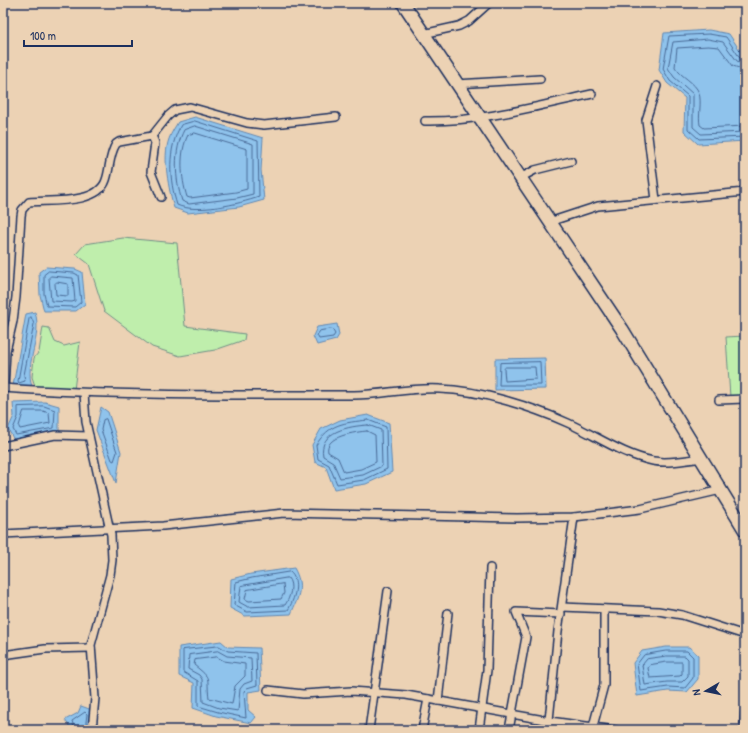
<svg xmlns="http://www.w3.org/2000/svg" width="748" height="733" viewBox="0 0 748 733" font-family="'Patrick Hand',sans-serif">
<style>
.green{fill:#bfeeac;stroke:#6d8e85}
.water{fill:#8fc3ec;stroke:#6188b3}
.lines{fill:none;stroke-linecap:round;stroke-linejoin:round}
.shore{stroke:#496a97;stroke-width:1}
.street-casing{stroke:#1b2f5e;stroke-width:10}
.highway-casing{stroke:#1b2f5e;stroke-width:15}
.street{stroke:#ecd2b4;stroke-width:7}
.highway{stroke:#ecd2b4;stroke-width:12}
</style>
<rect width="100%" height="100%" fill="#ecd2b4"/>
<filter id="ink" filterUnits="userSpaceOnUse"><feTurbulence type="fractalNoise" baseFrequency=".025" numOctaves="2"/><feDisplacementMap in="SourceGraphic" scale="8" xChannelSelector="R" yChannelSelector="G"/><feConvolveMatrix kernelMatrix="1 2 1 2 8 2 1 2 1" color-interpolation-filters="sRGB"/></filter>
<g filter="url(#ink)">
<g class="green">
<path d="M123,238l54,5 8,83 60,8 -1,6 -29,10 -35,6 -28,-9 -48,-36 -15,-47 -13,-10 9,-10z"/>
<path d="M743,295h2v103l-15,-1 -4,-60 18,-1z"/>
<path d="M43,327l6,1 6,14 9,4 16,-4 -6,48 -38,-1 -4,-12 2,-19 5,-6z"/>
</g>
<g class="water">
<path d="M709,30l20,4 16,24v83l-47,3 -14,-13 1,-33 -18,-15 -8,-13 5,-37z"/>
<path d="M195,117l68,21 -2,32 3,30 -25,7 -51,6 -14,-5c-5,-18 -12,-50 -5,-69 2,-6 6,-12 9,-17z"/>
<path d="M46,267l29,2 7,3 3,32 -9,7h-32l-4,-16 -1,-23z"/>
<path d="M35,312c8,26 -11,49 -3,75l-19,-1 13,-72z"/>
<path d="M337,324l2,11 -3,5 -19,5 -4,-9 4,-9z"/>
<path d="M545,358l1,31 -51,1v-31z"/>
<path d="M45,402l14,4v26l-45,8 -6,-11 6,-13 -1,-13z"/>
<path d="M101,407l7,5 13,40 -5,31 -20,-53z"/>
<path d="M368,415l21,8 3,49 -26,12 -32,5 -8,-22 -11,-5 -3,-17 9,-16 19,-9z"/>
<path d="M294,568c10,18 5,28 -3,46l-46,2 -15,-8 1,-29 20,-5z"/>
<path d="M221,641l7,6 31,1 2,42 -13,2v18l8,7 -5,6 -35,-7 -23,-8 1,-25 -15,-7v-29z"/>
<path d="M666,647h23l9,8v24l-11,13 -19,-1 -31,5 -4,-33 9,-12z"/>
<path d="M81,706l11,4 -4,20h-16l-7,-10 13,-7z"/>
</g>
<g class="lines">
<g class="shore">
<path d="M745,59l-5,-1 -14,-21 -17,-3 -40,2 -6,33 7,12 18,15v33l11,10 46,-2"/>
<path d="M745,64l-8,-3 -14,-19 -15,-3 -35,3 -5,26 6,9 19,17v33l8,7 44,-2"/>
<path d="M745,70l-12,-4 -14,-19 -11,-1 -31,2 -2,19c6,10 20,15 24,26 3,10 -1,22 1,32l4,3 41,-2"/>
<path d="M195,121l63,20 1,56c-20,7 -63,17 -82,8 -8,-25 -10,-56 4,-80z"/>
<path d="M195,126l58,18v50l-16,4 -48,6 -7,-3c-7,-22 -9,-50 2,-71z"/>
<path d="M195,133l52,16v40l-11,3 -46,6 -3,-1c-6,-19 -8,-45 1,-62z"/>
<path d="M49,271l25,2 4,2 3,27 -6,5 -28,-1 -3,-12v-19z"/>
<path d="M51,276l22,2 2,23 -3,1 -21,-1 -2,-23z"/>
<path d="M57,282l11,2v12l-12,-1 -1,-11z"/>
<path d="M31,317l3,7 -10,51 1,6 -6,2 -1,-2 11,-62z"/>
<path d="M332,329l3,5 -2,3 -14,2 -2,-4 3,-4z"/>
<path d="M540,362l1,23h-42l1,-22z"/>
<path d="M506,367h29l1,12 -31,2 -1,-12z"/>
<path d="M44,406l11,4 -1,18 -38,7 -3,-6 5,-12v-10z"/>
<path d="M24,411h19l6,2 1,10 -30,6 -1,-2z"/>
<path d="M106,419l11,33 -3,9 -2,-1 -11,-30 2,-10z"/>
<path d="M368,420l18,7 1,42 -23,11 -27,4 -8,-19 -11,-6 -2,-14c14,-22 27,-22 52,-25z"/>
<path d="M368,425l13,5 1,36 -19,9 -23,3 -7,-16 -10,-6c-5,-25 27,-30 45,-31z"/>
<path d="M367,431l8,4 1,27 -15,7 -17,3 -6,-14 -10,-6c-4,-16 28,-20 39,-21z"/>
<path d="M290,572c11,9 4,28 -2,38l-41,2 -13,-7 2,-23 16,-4z"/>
<path d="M288,578c6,7 2,20 -3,27l-37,2 -9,-5 2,-16z"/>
<path d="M283,584l1,9 -3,6 -32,2 -4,-2 2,-9z"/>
<path d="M219,646l9,5 28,2 1,32 -10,3 -3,3 2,27 -28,-6 -20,-6v-25l-15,-9v-22z"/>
<path d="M218,651l9,5 24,2 1,23 -8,3 -4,5 -2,22 -19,-3 -16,-6 -1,-23 -3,-4 -11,-6 1,-14z"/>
<path d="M666,651h21l6,6v21l-8,10 -17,-1 -27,4 -4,-27 7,-9z"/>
<path d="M667,656h18l3,3v17l-6,6h-15l-22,3 -3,-20 5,-6z"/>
<path d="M217,657l7,4 21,3v12l-10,10 -3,18 -23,-6c-3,-22 4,-18 -15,-33l1,-5z"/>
<path d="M667,662h15v12l-2,2 -30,2 -2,-10 2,-3z"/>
<path d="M75,730l-3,-9 13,-9 2,2 -2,16"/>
</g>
<defs>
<g id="street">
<path d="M423,34l36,-8 10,-5 20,-18"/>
<path d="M456,84l84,-5"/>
<path d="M425,121c56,1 112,-15 167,-27"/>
<path d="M152,136l3,7 -4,29 10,25"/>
<path d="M520,178l15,-8 36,-9"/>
<path d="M656,200l-10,-80 11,-34"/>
<path d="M549,222l49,-16 147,-14"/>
<path d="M3,388c117,8 234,7 351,7 29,0 57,-8 86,-6 39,1 93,18 128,34 27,12 55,32 85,38 16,3 33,-1 50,-3"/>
<path d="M4,388l2,-37 7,-30 3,-24 5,-81 1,-6 7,-8c20,-2 69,3 77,-22 4,-11 3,-25 10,-36l3,-2 33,-6 16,-20 7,-6 15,-3 57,16 17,2 72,-8"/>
<path d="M84,393l2,29 25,113 1,25 -2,15 -19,70 4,53 -3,32"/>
<path d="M719,400l26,-1"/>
<path d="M3,446l52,-11 34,1"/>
<path d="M3,534l160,-8 121,-13 233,5 57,-1 66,-8 81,-19"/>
<path d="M562,607l96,4 24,4 63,20"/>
<path d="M3,655l42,-6 46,-1"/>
<path d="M268,690l35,4 48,-3 55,4 144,26 65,9"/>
<path d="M438,701l10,-88"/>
<path d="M369,730l19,-139"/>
<path d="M422,730l6,-31"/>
<path d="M479,730l8,-60 3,-102"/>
<path d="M509,730l17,-93 -10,-25 45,2"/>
<path d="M548,730l10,-99 16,-114"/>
<path d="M592,730l12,-45v-76"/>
<path d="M744,730l1,-20"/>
</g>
<path id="highway" d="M403,3l219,326 123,201"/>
</defs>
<use href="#street" class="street-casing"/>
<use href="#highway" class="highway-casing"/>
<use href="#street" class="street"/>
<use href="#highway" class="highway"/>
</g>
</g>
<rect width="748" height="733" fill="none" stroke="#ecd2b4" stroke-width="16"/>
<rect x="8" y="8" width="732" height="717" fill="none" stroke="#1b2f5e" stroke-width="1.5" filter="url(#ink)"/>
<g transform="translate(706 691) rotate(261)" stroke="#ecd2b4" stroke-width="3" paint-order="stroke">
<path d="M0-3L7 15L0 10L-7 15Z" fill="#1b2f5e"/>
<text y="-6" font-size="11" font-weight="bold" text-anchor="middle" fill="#1b2f5e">N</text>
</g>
<path d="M24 40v6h108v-6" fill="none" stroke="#1b2f5e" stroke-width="2"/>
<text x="30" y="40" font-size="12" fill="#1b2f5e" stroke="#ecd2b4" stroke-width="3" paint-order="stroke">100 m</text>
</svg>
